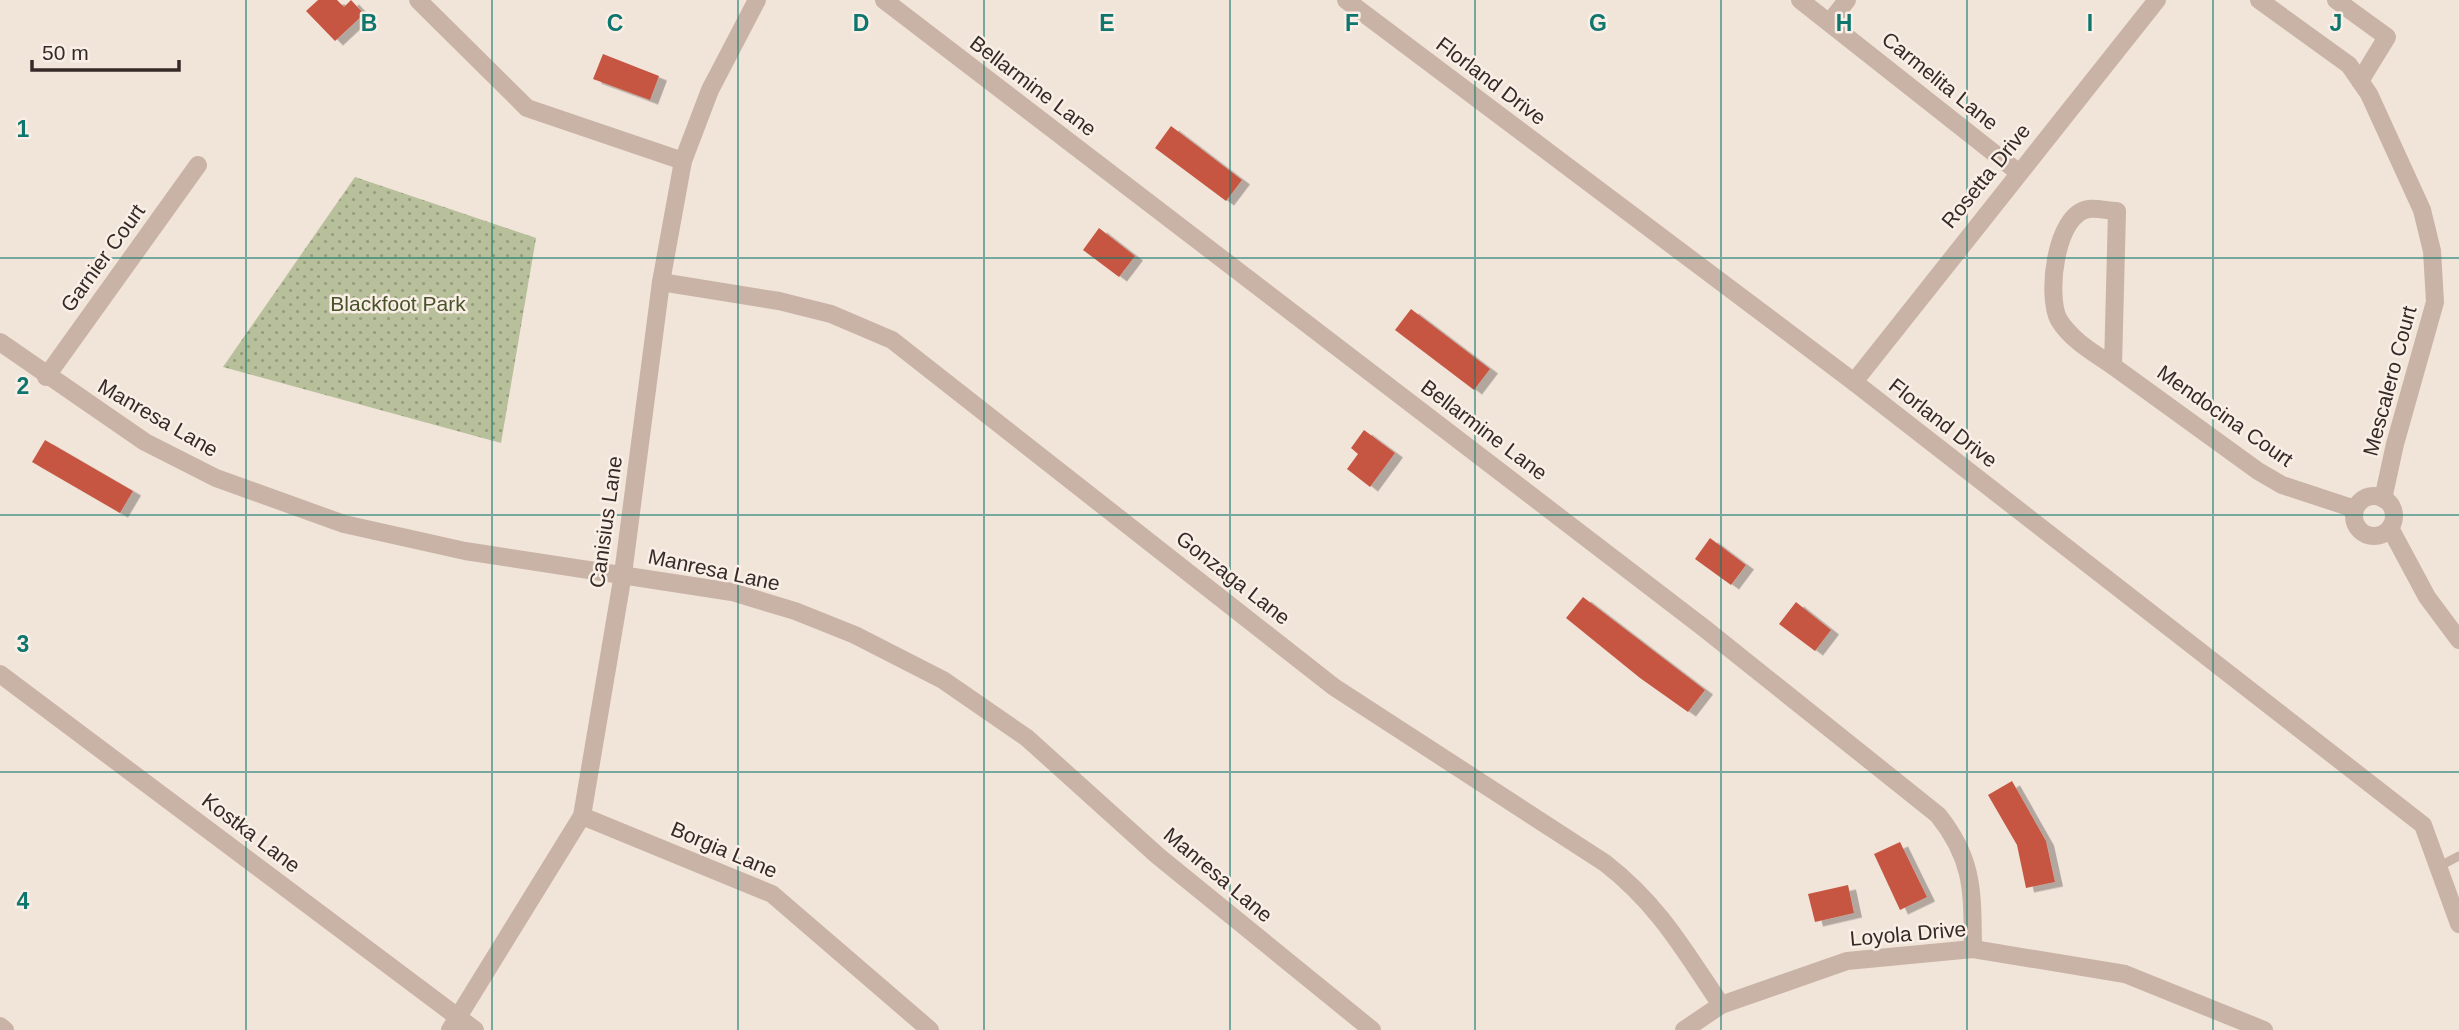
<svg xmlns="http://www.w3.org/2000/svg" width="2459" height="1030" viewBox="0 0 2459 1030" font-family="Arial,sans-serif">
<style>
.grass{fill:url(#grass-dots)}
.building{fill:#c65743;filter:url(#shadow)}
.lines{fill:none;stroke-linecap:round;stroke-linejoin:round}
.lane{stroke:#c9b3a6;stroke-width:9}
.street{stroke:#c9b3a6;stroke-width:18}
.grid{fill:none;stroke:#0f766e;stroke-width:2;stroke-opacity:0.55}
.labels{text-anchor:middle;stroke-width:5;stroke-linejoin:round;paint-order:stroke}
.street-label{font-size:21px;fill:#352a27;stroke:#f9efe6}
.park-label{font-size:21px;fill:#48532a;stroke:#f9efe6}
.grid-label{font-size:23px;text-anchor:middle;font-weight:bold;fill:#0f766e;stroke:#f9efe6;stroke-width:5;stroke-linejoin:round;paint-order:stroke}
</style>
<defs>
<pattern id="grass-dots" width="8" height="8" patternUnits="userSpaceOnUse" patternTransform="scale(1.75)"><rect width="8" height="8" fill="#b7c09a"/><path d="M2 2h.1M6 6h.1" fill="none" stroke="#969c7e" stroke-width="1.8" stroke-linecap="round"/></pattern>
<filter id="shadow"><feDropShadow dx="8" dy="4.5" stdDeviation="0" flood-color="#0004"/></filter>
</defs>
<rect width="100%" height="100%" fill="#f1e4d9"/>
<path class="grass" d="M355,177l181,61 -35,205 -278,-76z"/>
<g class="building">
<path d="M318,0h19l7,7 7,-7 13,14 -29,27 -29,-30z"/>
<path d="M603,54l56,22 -9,24 -57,-21z"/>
<path d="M1171,126l71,54 -16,21 -71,-53z"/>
<path d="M1099,228l36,28 -16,21 -36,-27z"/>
<path d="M1411,309l79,60 -16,21 -79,-60z"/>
<path d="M1364,430l31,23 -25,34 -23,-18 11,-15 -7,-6z"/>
<path d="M45,440l88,51 -13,22 -88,-51z"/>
<path d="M1710,538l36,27 -15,20 -36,-26z"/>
<path d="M1583,597l122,93 -17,22 -48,-34 -74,-60z"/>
<path d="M1796,602l35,28 -16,21 -36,-27z"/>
<path d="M2012,781l34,60 9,41 -29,6 -9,-43 -29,-50z"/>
<path d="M1900,842l27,55 -27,13 -26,-56z"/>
<path d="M1848,885l6,28 -39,9 -7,-28z"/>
</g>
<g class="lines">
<path class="lane" d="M2438,867l21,-11"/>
<g class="street">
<path d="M418,0l109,108 156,53"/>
<path d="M884,0l820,628 234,187c37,46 34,79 35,134"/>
<path d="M1346,0l508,382 569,443 36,99"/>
<path d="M1800,0l218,172"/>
<path d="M2259,0l90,65 20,29 53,116 10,41 3,51 -40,142 -12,55"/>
<path d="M2336,0l51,37 -27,44"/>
<path d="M1830,22l17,-22"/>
<path d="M661,282l118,19 52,13 61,26 442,347 271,176c54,42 79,87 116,142"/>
<path d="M0,342l145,100 71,36 128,46 121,27 267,41 63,19 60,24 88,45 84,58 131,118 214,174"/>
<path d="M2113,366c-19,-13 -42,-26 -54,-46 -13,-23 -4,-107 30,-111 9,-1 19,2 28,2l-4,155 145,105 24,14 73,24"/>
<path d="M46,377l152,-212"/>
<path d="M1854,382l303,-382"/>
<circle cx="2374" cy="516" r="20"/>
<path d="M2390,528l37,69 32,43"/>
<path d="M0,674l475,356"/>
<path d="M582,816l190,78 158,136"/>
<path d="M0,1026l5,4"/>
<path d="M450,1030l132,-214 41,-242 38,-292 22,-121 27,-71 47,-90"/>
<path d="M1684,1030l37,-25 126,-44 126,-12 152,25 139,56"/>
</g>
</g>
<path class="grid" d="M246,0v1030M492,0v1030M738,0v1030M984,0v1030M1230,0v1030M1475,0v1030M1721,0v1030M1967,0v1030M2213,0v1030M0,258h2459M0,515h2459M0,772h2459"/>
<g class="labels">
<g class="street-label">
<text transform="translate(1491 81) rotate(37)" y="7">Florland Drive</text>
<text transform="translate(1940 81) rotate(39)" y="7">Carmelita Lane</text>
<text transform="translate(1033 86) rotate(37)" y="7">Bellarmine Lane</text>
<text transform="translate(1986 176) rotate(-51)" y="7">Rosetta Drive</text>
<text transform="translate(103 258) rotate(-54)" y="7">Garnier Court</text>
<text transform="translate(2390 381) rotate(-75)" y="7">Mescalero Court</text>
<text transform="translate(2225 416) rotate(35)" y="7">Mendocina Court</text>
<text transform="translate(158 418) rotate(30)" y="7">Manresa Lane</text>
<text transform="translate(1943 423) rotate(38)" y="7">Florland Drive</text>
<text transform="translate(1484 430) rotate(37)" y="7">Bellarmine Lane</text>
<text transform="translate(606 522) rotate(-82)" y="7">Canisius Lane</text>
<text transform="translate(714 570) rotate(12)" y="7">Manresa Lane</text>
<text transform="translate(1233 578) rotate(38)" y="7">Gonzaga Lane</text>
<text transform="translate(251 833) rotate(37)" y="7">Kostka Lane</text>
<text transform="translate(724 850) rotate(23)" y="7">Borgia Lane</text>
<text transform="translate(1218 875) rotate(40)" y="7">Manresa Lane</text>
<text transform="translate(1908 934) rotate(-5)" y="7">Loyola Drive</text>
</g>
<g class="park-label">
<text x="398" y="311">Blackfoot Park</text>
</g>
</g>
<g class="grid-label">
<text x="369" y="31">B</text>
<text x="615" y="31">C</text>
<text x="861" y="31">D</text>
<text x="1107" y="31">E</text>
<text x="1352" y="31">F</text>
<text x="1598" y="31">G</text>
<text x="1844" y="31">H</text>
<text x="2090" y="31">I</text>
<text x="2336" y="31">J</text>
<text x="23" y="137">1</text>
<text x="23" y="394">2</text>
<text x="23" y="652">3</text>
<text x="23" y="909">4</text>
</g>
<path d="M32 60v10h147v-10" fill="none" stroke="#352a27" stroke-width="3.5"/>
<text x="42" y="60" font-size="21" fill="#352a27" stroke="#f9efe6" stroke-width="5" paint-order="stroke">50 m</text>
</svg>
